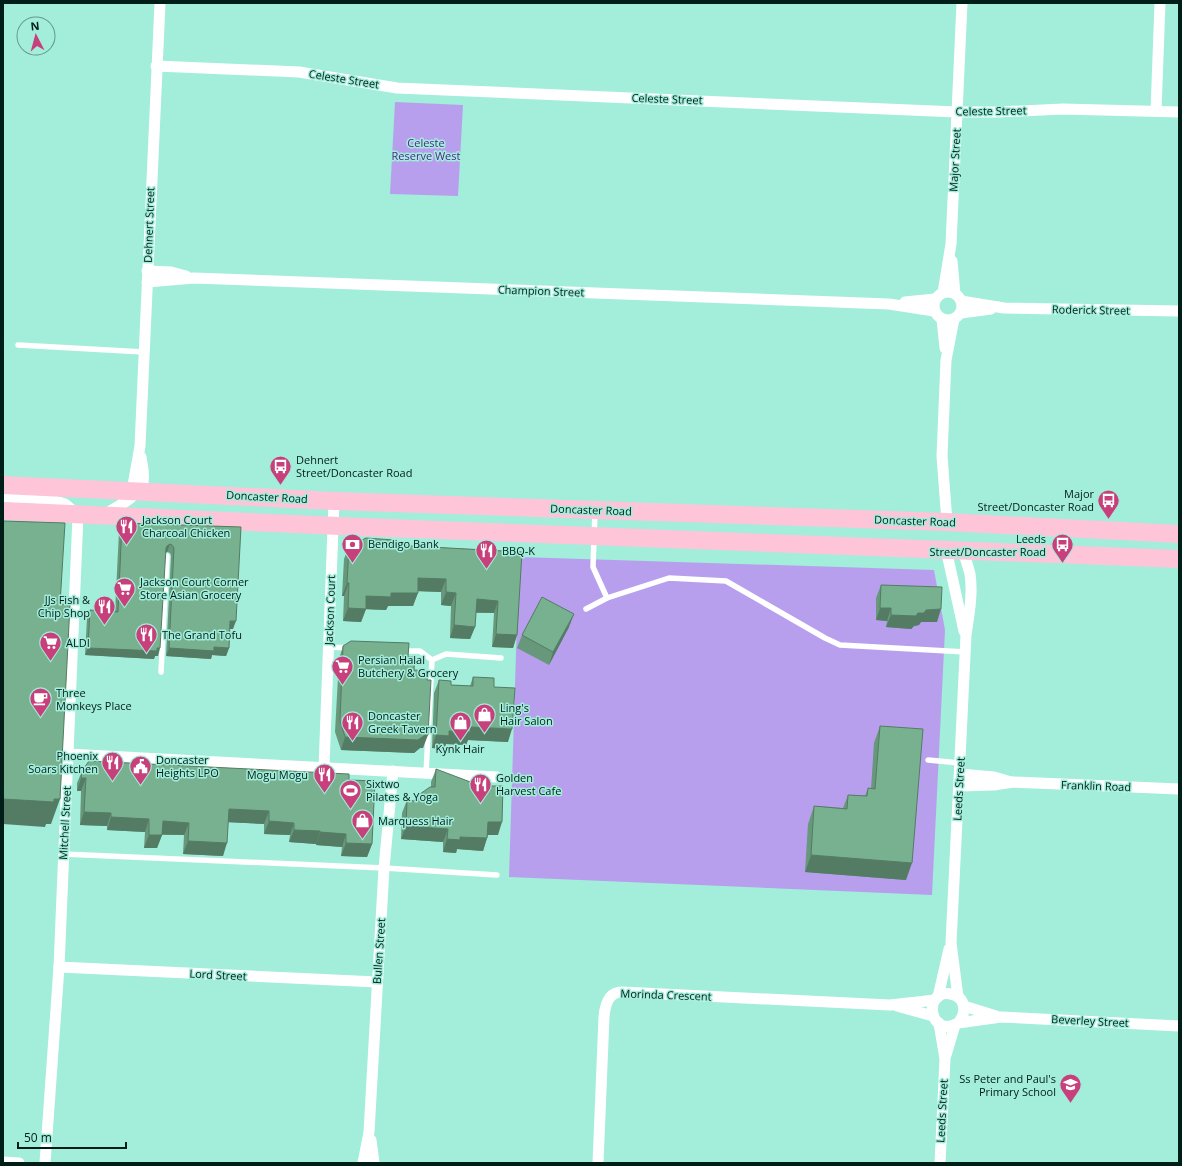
<svg xmlns="http://www.w3.org/2000/svg" width="1182" height="1166" viewBox="0 0 1182 1166" font-family="'Open Sans',sans-serif">
<style>
.green{fill:#b79fee}
.lines{fill:none;stroke-linecap:round;stroke-linejoin:round}
.service{stroke:#fff;stroke-width:5.5}
.minor{stroke:#fff;stroke-width:11}
.primary{stroke:#fec5d9;stroke-width:18}
.wall{fill:#67987b}
.shaded-wall{fill:#547c64}
.building{fill:#78b18f;stroke:#547c64}
.labels{text-anchor:middle;stroke-width:3;stroke-linejoin:round;paint-order:stroke}
.street-label{font-size:11px;fill:#001e18;stroke:#a3eddb}
.park-label{font-size:11px;fill:#50258b;stroke:#a3eddb}
.poi-label{font-size:11px;fill:#001e18;stroke:#a3eddb;text-anchor:start}
</style>
<rect width="100%" height="100%" fill="#a3eddb"/>
<g class="green">
<path d="M395,102l68,3 -5,91 -68,-2z"/>
<path d="M519,557l415,13 11,60 -13,265 -423,-18z"/>
</g>
<g class="lines">
<g class="service">
<path d="M18,345l126,7"/>
<path d="M595,512l-2,55 14,31"/>
<path d="M586,609l21,-11 62,-20 57,3 99,57 15,7 126,7"/>
<path d="M329,647l21,1"/>
<path d="M403,651h17l12,9 -6,113"/>
<path d="M432,660l14,-6 55,4"/>
<path d="M161,672l6,-116"/>
<path d="M928,760l32,3"/>
<path d="M63,854l321,14 113,7"/>
</g>
<g class="minor">
<path d="M156,66l143,6 98,16 560,24h41l65,-3 116,3"/>
<path d="M1156,111l4,-108"/>
<path d="M952,261l3,33"/>
<path d="M147,271l24,1 15,4"/>
<path d="M147,282l47,-4 695,26 45,7"/>
<circle cx="948" cy="306" r="14"/>
<path d="M943,293l8,-49 11,-241"/>
<path d="M961,301l43,7 175,3"/>
<path d="M905,302l30,-3"/>
<path d="M961,313l30,-4"/>
<path d="M942,319l3,29"/>
<path d="M132,491l8,-45 20,-443"/>
<path d="M3,497l46,2 16,5 13,11 -19,452 -14,196"/>
<path d="M105,514c10,-6 36,-19 38,-32 2,-8 -1,-17 -2,-25"/>
<path d="M947,522l-5,-66 4,-96 8,-41"/>
<path d="M946,549l18,82"/>
<path d="M68,754l429,23"/>
<path d="M324,768l10,-267"/>
<path d="M960,774l34,3 17,5"/>
<path d="M959,786l35,-1 19,-3 166,7"/>
<path d="M59,967l318,15"/>
<path d="M938,997l11,-48"/>
<path d="M958,997l-7,-54 15,-308c3,-20 7,-41 4,-61 -2,-8 -5,-16 -7,-24"/>
<path d="M897,1006l36,10"/>
<path d="M964,1006l32,10"/>
<path d="M939,1023l6,36 -5,104"/>
<path d="M958,1023c9,-10 8,-26 -7,-29 -29,-6 -22,46 7,29l43,-6 178,9"/>
<path d="M946,1055l9,-30"/>
<path d="M371,1140l3,23"/>
<path d="M3,1162l16,1"/>
<path d="M363,1163l6,-31 15,-264 9,-97"/>
<path d="M598,1163l6,-146c1,-12 4,-25 18,-25l268,13 45,-5"/>
</g>
<g class="primary">
<path d="M3,485l331,16 613,21 232,12"/>
<path d="M3,511l359,16 817,32"/>
</g>
</g>
<g class="wall">
<path d="M122,523l119,4 -8,102h-3l-1,19 -3,8 -14,-1 -1,4 -45,-3 5,-100 -1,-3 -3,-1 -2,1 -7,103h-3l-1,3 -69,-4 2,-37 3,-8 25,2 4,-81z"/>
<path d="M393,545l129,7 -5,83 -4,13 -21,-1 2,-34h-18l-1,14 -5,12 -20,-1 1,-32 -10,-1v-13l-23,-1 -5,15h-25l-2,4 -20,-1 -5,13 -18,-1 1,-25h-2l2,-37 5,-13z"/>
<path d="M881,585l56,37h-16l-2,3 -5,1 -3,3 -25,-2 1,-6 -11,-1v-22z"/>
<path d="M569,627l-20,38 -32,-17 5,-13z"/>
<path d="M343,646l65,11 6,13 9,78h-3l-6,5 -73,-3 -6,-18 4,-73z"/>
<path d="M473,677l21,10 14,55 -40,-2 -2,5 -20,-1 -2,5 -12,-1 2,-55 5,-13 12,5 19,1z"/>
<path d="M880,726l26,154 -101,-8 3,-48 6,-18 29,2 5,-13 17,1 3,-8 3,1 3,-46z"/>
<path d="M436,769l62,66h-10l-5,16 -26,-2 -1,4 -13,-1v-10l-42,-3 1,-26 5,-13 7,1 17,-14v-5z"/>
<path d="M82,771l267,9 23,64 -5,13 -26,-1 1,-9 -26,-2v-1l-27,-2 1,-7 -26,-1v-10l-36,-2 -5,34 -40,-2 1,-19h-22l-5,13h-13l1,-16 -38,-2v-4l-27,-1 1,-34h-4v-8z"/>
</g>
<g class="shaded-wall">
<path d="M170,544l-3,8 -3,1 3,-7z"/>
<path d="M418,578l28,1 -5,13 -27,-1z"/>
<path d="M347,583h2l-5,13h-2z"/>
<path d="M446,592l10,1 -5,13 -10,-1z"/>
<path d="M391,593h27l-5,13h-25l-2,4 -25,-1 5,-13z"/>
<path d="M477,599l21,2 -4,12 -22,-1z"/>
<path d="M348,608l18,1 -5,13 -18,-1z"/>
<path d="M880,608h11l-4,13 -11,-1z"/>
<path d="M941,609l-4,13h-16l-2,3 -5,1 -3,3 -25,-2 5,-12 27,-2 8,-3z"/>
<path d="M574,614l-5,13 -20,38 4,-13z"/>
<path d="M230,621h6l-3,8h-6z"/>
<path d="M454,625l21,2 -5,12 -20,-1z"/>
<path d="M496,634l21,1 -4,13 -21,-1z"/>
<path d="M214,647l15,1 -3,8 -14,-1 -1,4 -45,-3 3,-8z"/>
<path d="M88,648h72l-2,8h-3l-1,3 -69,-4z"/>
<path d="M471,727l41,2 -4,13 -40,-2 -2,5 -20,-1 -2,5 -12,-1 4,-13 13,-4z"/>
<path d="M428,735l-5,13h-3l-6,5 -73,-3 4,-13z"/>
<path d="M81,778h5l-5,13h-4z"/>
<path d="M3,799h57l-9,25h-5l-1,3 -42,-3z"/>
<path d="M229,809l40,2 -5,13 -40,-2z"/>
<path d="M84,812l27,1 -4,13 -27,-1z"/>
<path d="M111,817l38,2 -4,13 -38,-2z"/>
<path d="M163,821l26,2 -5,12 -26,-1z"/>
<path d="M269,821l25,2 -4,12 -26,-1z"/>
<path d="M488,822h14l-4,13h-14z"/>
<path d="M406,826l42,3 -5,13 -42,-3z"/>
<path d="M294,830l26,1 -4,13 -27,-2z"/>
<path d="M320,832l26,2 -4,13 -26,-2z"/>
<path d="M149,835h13l-5,13h-13z"/>
<path d="M460,837l27,1 -4,13 -26,-2 -1,4 -13,-1 4,-13z"/>
<path d="M188,841l39,2 -4,13 -40,-2z"/>
<path d="M346,843l26,1 -5,13 -26,-1z"/>
<path d="M811,855l101,8 -6,17 -101,-8z"/>
</g>
<g class="building">
<path d="M3,521l62,2 -5,81 10,1 -10,194h-6v3l-51,-3z"/>
<path d="M122,523l119,4 -5,94h-6l-1,27 -15,-1v4l-45,-3 5,-100 -2,-3 -2,-1 -3,2 -1,2 -6,100h-3v3l-69,-3 2,-38 28,2z"/>
<path d="M366,538l28,2 -1,5 129,7 -5,83 -21,-1 2,-33 -21,-2 -2,28 -21,-2 2,-32 -10,-1v-13l-28,-1v15h-27v4l-25,-1v13l-18,-1 1,-25h-2l2,-37z"/>
<path d="M881,585l61,2 -1,22 -15,1 -2,3h-6l-2,3 -25,-1v-7h-11z"/>
<path d="M542,597l32,17 -21,38 -31,-17z"/>
<path d="M351,641l58,2 -1,14h7l-1,13 14,1 -1,9h4l-3,55h-3l-7,5 -73,-3 -5,-17 3,-74z"/>
<path d="M473,677l21,1v9l21,1 -3,41 -41,-2 -1,5 -21,-1v5l-13,-1 3,-55 12,1v4l22,1z"/>
<path d="M880,726l43,3 -11,134 -101,-8 3,-49 33,3 1,-14 19,1 1,-8 7,1z"/>
<path d="M89,761l260,13v6l26,1 -3,63 -26,-1v-9l-26,-2v-1l-26,-1v-7l-25,-2v-10l-40,-2 -2,34 -39,-2 1,-18 -26,-2 -1,14h-13v-16l-38,-2v-4l-27,-1 2,-34h-5l1,-7z"/>
<path d="M436,769l45,17h22l-1,36h-14l-1,16 -27,-1v3l-13,-1 1,-10 -42,-3 1,-26 7,1 6,-7 10,-7h5z"/>
</g>
<defs>
<symbol id="bus-pin" viewBox="-11 -11 22 30"><path d="M0 17L-7.5 6A9.5 9.5 0 1 1 7.5 6Z" fill="#c8407b" stroke="#a3eddb"/><path d="M-5-6H5V4H4V6H2V4H-2V6H-4V4H-5ZM-3.5-4V0h7V-4ZM-3.5 1.2v1.5H-2V1.2ZM2 1.2v1.5H3.5V1.2Z" fill="#fff"/></symbol>
<symbol id="restaurant-pin" viewBox="-11 -11 22 30"><path d="M0 17L-7.5 6A9.5 9.5 0 1 1 7.5 6Z" fill="#c8407b" stroke="#a3eddb"/><path d="M-5-6h1v4h1v-4h1v4h1v-4h1v5L-1.5 .5V6h-2V.5L-5-1ZM5-6V6H3V1.5H1.5Q1.5-4 5-6Z" fill="#fff"/></symbol>
<symbol id="bank-pin" viewBox="-11 -11 22 30"><path d="M0 17L-7.5 6A9.5 9.5 0 1 1 7.5 6Z" fill="#c8407b" stroke="#a3eddb"/><path d="M-6-4H6V4H-6ZM0-2.3a2.3 2.3 0 1 0 0 4.6a2.3 2.3 0 1 0 0-4.6Z" fill="#fff"/></symbol>
<symbol id="supermarket-pin" viewBox="-11 -11 22 30"><path d="M0 17L-7.5 6A9.5 9.5 0 1 1 7.5 6Z" fill="#c8407b" stroke="#a3eddb"/><path d="M-6-5.5h2.5l.6 2H6L4.5 2H-2.5L-4.4-4H-6ZM-1.5 3.2a1.3 1.3 0 1 0 .1 0ZM3 3.2a1.3 1.3 0 1 0 .1 0Z" fill="#fff"/></symbol>
<symbol id="cafe-pin" viewBox="-11 -11 22 30"><path d="M0 17L-7.5 6A9.5 9.5 0 1 1 7.5 6Z" fill="#c8407b" stroke="#a3eddb"/><path d="M-5.5-4.5H6V0H3Q3 3.5 0 3.5H-2.5Q-5.5 3.5-5.5 0ZM3-3.2v2h1.7v-2ZM-6 4.5H4V6H-6Z" fill="#fff"/></symbol>
<symbol id="shop-pin" viewBox="-11 -11 22 30"><path d="M0 17L-7.5 6A9.5 9.5 0 1 1 7.5 6Z" fill="#c8407b" stroke="#a3eddb"/><path d="M-5-2.5h2.3a2.7 3.5 0 0 1 5.4 0H5L5.5 6h-11ZM-1.5-2.5h3a1.5 2.3 0 0 0-3 0Z" fill="#fff"/></symbol>
<symbol id="civic-pin" viewBox="-11 -11 22 30"><path d="M0 17L-7.5 6A9.5 9.5 0 1 1 7.5 6Z" fill="#c8407b" stroke="#a3eddb"/><path d="M-.6-6.5H3V-4.5H.6V-3L4-1V1h2V6H-6V1h2V-1L-.6-3ZM-1.2 2.5V6h2.4V2.5Z" fill="#fff"/></symbol>
<symbol id="stadium-pin" viewBox="-11 -11 22 30"><path d="M0 17L-7.5 6A9.5 9.5 0 1 1 7.5 6Z" fill="#c8407b" stroke="#a3eddb"/><path d="M0-5a6.5 5 0 1 0 0 10a6.5 5 0 1 0 0-10ZM-3.5-1.8h7v3.6h-7Z" fill="#fff"/></symbol>
<symbol id="school-pin" viewBox="-11 -11 22 30"><path d="M0 17L-7.5 6A9.5 9.5 0 1 1 7.5 6Z" fill="#c8407b" stroke="#a3eddb"/><path d="M0-5L7-2L0 1L-7-2ZM-4 1L0 2.5L4 1V4Q0 6-4 4Z" fill="#fff"/></symbol>
</defs>
<g fill-rule="evenodd">
<use href="#bus-pin" x="268" y="454" width="25" height="34"/>
<use href="#bus-pin" x="1096" y="488" width="25" height="34"/>
<use href="#restaurant-pin" x="114" y="514" width="25" height="34"/>
<use href="#bank-pin" x="340" y="532" width="25" height="34"/>
<use href="#bus-pin" x="1050" y="532" width="25" height="34"/>
<use href="#restaurant-pin" x="474" y="538" width="25" height="34"/>
<use href="#supermarket-pin" x="112" y="576" width="25" height="34"/>
<use href="#restaurant-pin" x="92" y="594" width="25" height="34"/>
<use href="#restaurant-pin" x="134" y="622" width="25" height="34"/>
<use href="#supermarket-pin" x="38" y="630" width="25" height="34"/>
<use href="#supermarket-pin" x="330" y="654" width="25" height="34"/>
<use href="#cafe-pin" x="28" y="686" width="25" height="34"/>
<use href="#shop-pin" x="472" y="702" width="25" height="34"/>
<use href="#restaurant-pin" x="340" y="710" width="25" height="34"/>
<use href="#shop-pin" x="448" y="710" width="25" height="34"/>
<use href="#restaurant-pin" x="100" y="750" width="25" height="34"/>
<use href="#civic-pin" x="128" y="754" width="25" height="34"/>
<use href="#restaurant-pin" x="312" y="762" width="25" height="34"/>
<use href="#restaurant-pin" x="468" y="772" width="25" height="34"/>
<use href="#stadium-pin" x="338" y="778" width="25" height="34"/>
<use href="#shop-pin" x="350" y="808" width="25" height="34"/>
<use href="#school-pin" x="1058" y="1072" width="25" height="34"/>
</g>
<g class="labels">
<g class="street-label">
<text transform="translate(344 79) rotate(9)" y="4">Celeste Street</text>
<text transform="translate(667 99) rotate(2)" y="4">Celeste Street</text>
<text transform="translate(991 111) rotate(-1)" y="4">Celeste Street</text>
<text transform="translate(955 160) rotate(-87)" y="4">Major Street</text>
<text transform="translate(149 225) rotate(-88)" y="4">Dehnert Street</text>
<text transform="translate(541 291) rotate(2)" y="4">Champion Street</text>
<text transform="translate(1091 310) rotate(1)" y="4">Roderick Street</text>
<text transform="translate(267 497) rotate(3)" y="4">Doncaster Road</text>
<text transform="translate(591 510) rotate(2)" y="4">Doncaster Road</text>
<text transform="translate(915 521) rotate(2)" y="4">Doncaster Road</text>
<text transform="translate(330 610) rotate(-88)" y="4">Jackson Court</text>
<text transform="translate(1096 786) rotate(2)" y="4">Franklin Road</text>
<text transform="translate(959 789) rotate(-87)" y="4">Leeds Street</text>
<text transform="translate(65 823) rotate(-87)" y="4">Mitchell Street</text>
<text transform="translate(379 951) rotate(-86)" y="4">Bullen Street</text>
<text transform="translate(218 975) rotate(3)" y="4">Lord Street</text>
<text transform="translate(666 995) rotate(2)" y="4">Morinda Crescent</text>
<text transform="translate(1090 1021) rotate(3)" y="4">Beverley Street</text>
<text transform="translate(942 1111) rotate(-87)" y="4">Leeds Street</text>
</g>
<g class="park-label">
<text x="426" y="147">Celeste<tspan x="426" dy="13">Reserve West</tspan></text>
</g>
<g class="poi-label">
<text x="296" y="464">Dehnert<tspan x="296" dy="13">Street/Doncaster Road</tspan></text>
<text x="1094" y="498" text-anchor="end">Major<tspan x="1094" dy="13">Street/Doncaster Road</tspan></text>
<text x="142" y="524">Jackson Court<tspan x="142" dy="13">Charcoal Chicken</tspan></text>
<text x="1046" y="543" text-anchor="end">Leeds<tspan x="1046" dy="13">Street/Doncaster Road</tspan></text>
<text x="368" y="548">Bendigo Bank</text>
<text x="502" y="555">BBQ-K</text>
<text x="140" y="586">Jackson Court Corner<tspan x="140" dy="13">Store Asian Grocery</tspan></text>
<text x="90" y="604" text-anchor="end">JJs Fish &amp;<tspan x="90" dy="13">Chip Shop</tspan></text>
<text x="162" y="639">The Grand Tofu</text>
<text x="66" y="647">ALDI</text>
<text x="358" y="664">Persian Halal<tspan x="358" dy="13">Butchery &amp; Grocery</tspan></text>
<text x="56" y="697">Three<tspan x="56" dy="13">Monkeys Place</tspan></text>
<text x="500" y="712">Ling's<tspan x="500" dy="13">Hair Salon</tspan></text>
<text x="368" y="720">Doncaster<tspan x="368" dy="13">Greek Tavern</tspan></text>
<text x="460" y="753" text-anchor="middle">Kynk Hair</text>
<text x="98" y="760" text-anchor="end">Phoenix<tspan x="98" dy="13">Soars Kitchen</tspan></text>
<text x="156" y="764">Doncaster<tspan x="156" dy="13">Heights LPO</tspan></text>
<text x="308" y="779" text-anchor="end">Mogu Mogu</text>
<text x="496" y="782">Golden<tspan x="496" dy="13">Harvest Cafe</tspan></text>
<text x="366" y="788">Sixtwo<tspan x="366" dy="13">Pilates &amp; Yoga</tspan></text>
<text x="378" y="825">Marquess Hair</text>
<text x="1056" y="1083" text-anchor="end">Ss Peter and Paul's<tspan x="1056" dy="13">Primary School</tspan></text>
</g>
</g>
<rect width="1182" height="1166" fill="none" stroke="#001e18" stroke-width="8"/>
<g transform="translate(36 36) rotate(354)"><circle r="19" fill="#a3eddb" stroke="#629a8d"/>
<path d="M0-3L7 15L0 10L-7 15Z" fill="#c8407b"/>
<text y="-6" font-size="11" font-weight="bold" text-anchor="middle" fill="#001e18">N</text>
</g>
<path d="M18 1142v6h108v-6" fill="none" stroke="#001e18" stroke-width="2"/>
<text x="24" y="1142" font-size="12" fill="#001e18" stroke="#a3eddb" stroke-width="3" paint-order="stroke">50 m</text>
</svg>
